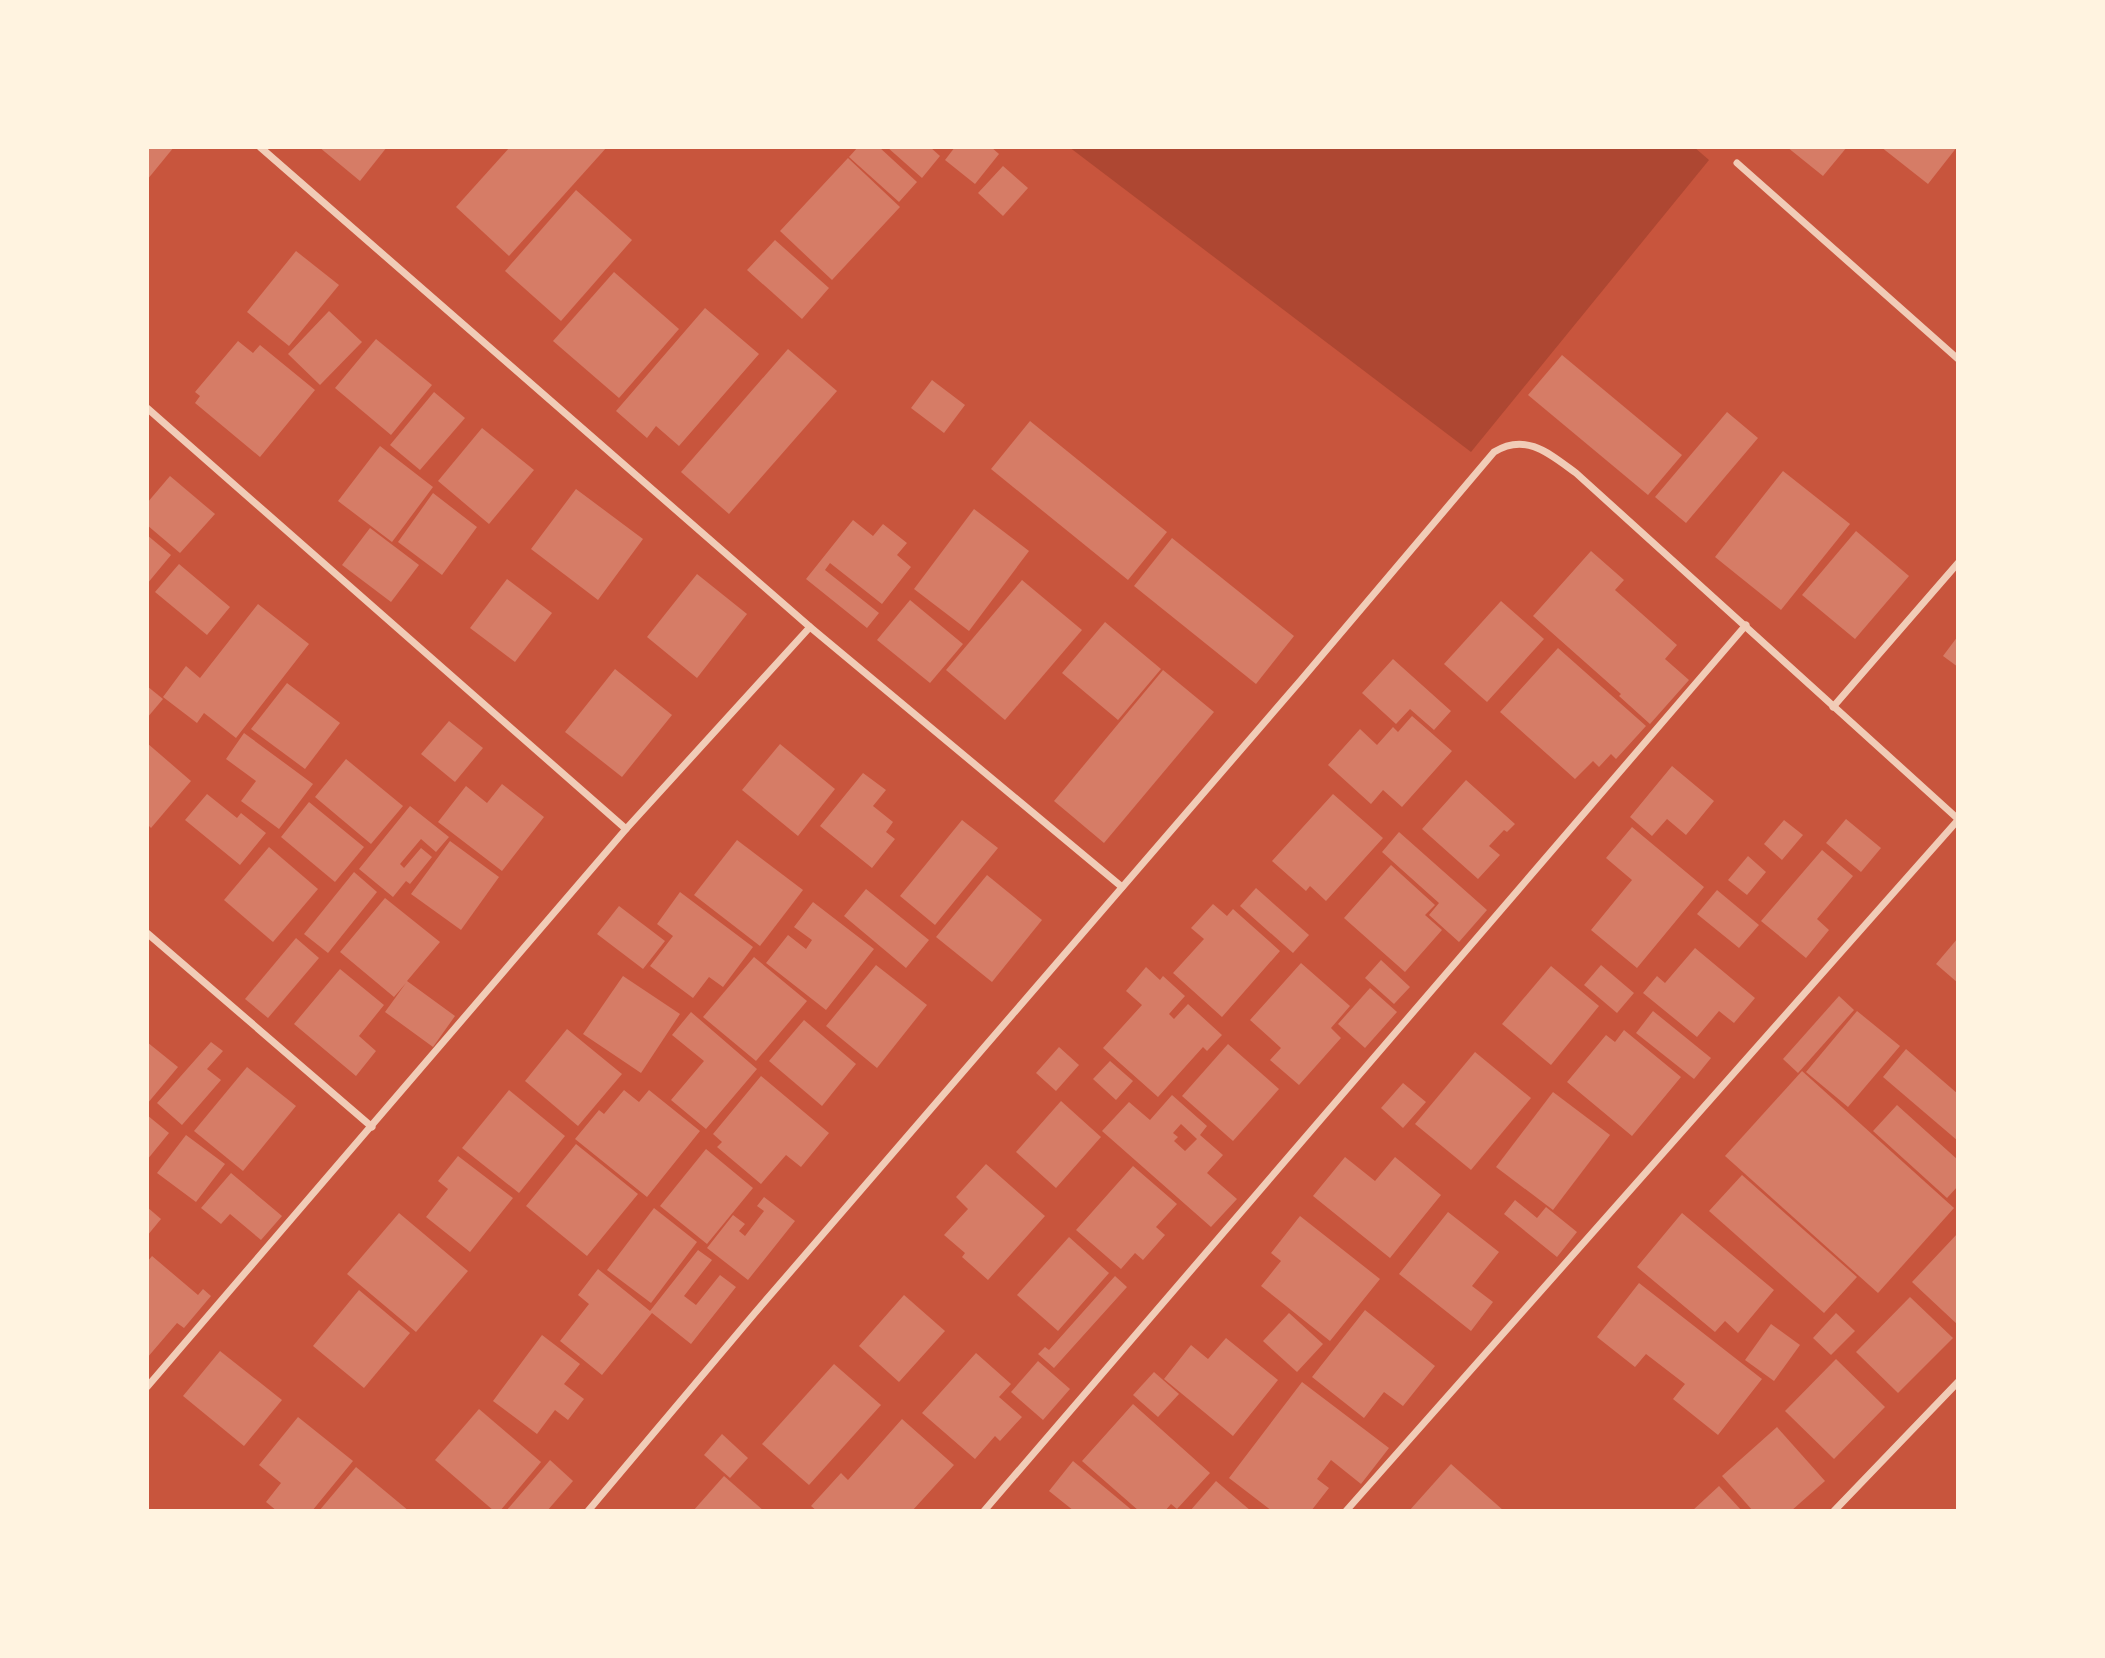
<svg xmlns="http://www.w3.org/2000/svg" width="2105" height="1658" viewBox="0 0 2105 1658" font-family="'Public Sans',sans-serif">
<style>
.green{fill:#ae4732}
.building{fill:#d67c66;fill-rule:evenodd}
.lines{fill:none;stroke-linecap:round;stroke-linejoin:round}
.minor{stroke:#f1ccb7;stroke-width:7}
</style>
<rect width="100%" height="100%" fill="#c8553d"/>
<path class="green" d="M1069,147h625l15,13 -238,292z"/>
<g class="building">
<path d="M147,147h27l-27,33z"/>
<path d="M319,147h68l-27,34z"/>
<path d="M510,147h97l-98,109 -53,-49z"/>
<path d="M858,147h21l38,35 -18,20 -50,-45z"/>
<path d="M887,147h43l10,9 -18,22z"/>
<path d="M955,147h36l8,7 -24,30 -30,-24z"/>
<path d="M1787,147h60l-24,29z"/>
<path d="M1881,147h76l-29,37z"/>
<path d="M848,158l52,49 -68,73 -52,-49z"/>
<path d="M1003,166l25,22 -25,28 -25,-23z"/>
<path d="M576,190l56,50 -71,81 -56,-50z"/>
<path d="M775,240l54,48 -27,31 -55,-49z"/>
<path d="M296,251l43,34 -50,61 -42,-34z"/>
<path d="M614,272l65,57 -60,69 -66,-57z"/>
<path d="M705,308l54,46 -80,92 -23,-20 -9,12 -31,-27z"/>
<path d="M329,311l33,31 -42,43 -32,-31z"/>
<path d="M376,339l56,46 -41,50 -56,-47z"/>
<path d="M238,341l15,12 7,-8 55,45 -55,67 -65,-54 5,-7 -5,-4z"/>
<path d="M788,349l49,42 -108,123 -48,-42z"/>
<path d="M1562,355l120,100 -34,40 -120,-100z"/>
<path d="M932,380l33,25 -21,28 -33,-25z"/>
<path d="M434,392l31,26 -45,52 -30,-25z"/>
<path d="M1727,412l31,26 -72,85 -31,-26z"/>
<path d="M1030,421l137,111 -39,48 -137,-111z"/>
<path d="M482,428l52,42 -45,54 -51,-43z"/>
<path d="M380,446l53,41 -41,55 -54,-41z"/>
<path d="M1783,471l67,53 -69,86 -66,-53z"/>
<path d="M170,476l45,38 -35,39 -33,-28v-22z"/>
<path d="M576,489l67,50 -45,61 -67,-51z"/>
<path d="M433,493l44,34 -35,48 -44,-33z"/>
<path d="M974,509l55,42 -60,80 -55,-42z"/>
<path d="M853,520l20,16 10,-12 24,19 -10,12 14,12 -29,37 -52,-41 -5,7 54,43 -12,15 -61,-49z"/>
<path d="M370,528l49,37 -28,37 -49,-37z"/>
<path d="M1856,531l53,45 -54,63 -53,-44z"/>
<path d="M147,535l24,20 -24,29z"/>
<path d="M1172,538l122,98 -38,48 -122,-98z"/>
<path d="M1591,551l33,29 -9,10 62,55 -12,14 24,21 -39,44 -31,-28 2,-2 -88,-78z"/>
<path d="M179,564l51,43 -23,28 -52,-43z"/>
<path d="M697,574l50,40 -50,64 -50,-41z"/>
<path d="M507,579l45,34 -37,49 -45,-34z"/>
<path d="M1022,580l60,50 -77,90 -59,-50z"/>
<path d="M910,600l53,44 -33,39 -53,-43z"/>
<path d="M1501,601l43,38 -57,63 -43,-38z"/>
<path d="M258,604l51,40 -73,94 -32,-25 -7,10 -34,-26 23,-31 14,12z"/>
<path d="M1105,622l56,47 -43,51 -56,-47z"/>
<path d="M1958,636v31l-15,-11z"/>
<path d="M1558,648l88,78 -30,33 -5,-5 -12,13 -6,-6 -18,18 -75,-67z"/>
<path d="M1393,659l58,52 -17,19 -24,-21 -14,15 -34,-31z"/>
<path d="M615,669l57,46 -50,62 -57,-45z"/>
<path d="M1163,670l51,42 -110,131 -50,-42z"/>
<path d="M287,683l53,40 -35,46 -54,-40z"/>
<path d="M147,686l16,13 -16,19z"/>
<path d="M1412,716l40,35 -50,56 -19,-17 -12,14 -43,-39 32,-36 17,16 16,-18 5,5z"/>
<path d="M449,721l34,27 -28,34 -34,-28z"/>
<path d="M244,733l69,51 -34,45 -38,-28 15,-20 -30,-22z"/>
<path d="M147,743l44,38 -40,47 -4,-4z"/>
<path d="M780,744l55,45 -37,47 -56,-46z"/>
<path d="M346,759l57,47 -32,38 -56,-47z"/>
<path d="M1672,766l42,35 -28,34 -19,-16 -15,17 -22,-19z"/>
<path d="M863,773l23,17 -13,16 20,16 -7,10 9,7 -23,29 -52,-42z"/>
<path d="M1466,780l49,44 -8,8 -3,-2 -15,16 11,9 -22,24 -56,-50z"/>
<path d="M502,784l42,33 -42,54 -64,-49 28,-36 21,17z"/>
<path d="M207,794l30,24 4,-5 25,20 -26,32 -55,-45z"/>
<path d="M1333,794l50,44 -57,63 -16,-15 -4,5 -34,-30z"/>
<path d="M309,802l55,45 -29,35 -54,-45z"/>
<path d="M410,806l39,31 -13,15 -15,-13 -21,25 4,4 17,-20 11,9 -22,27 -4,-3 -13,16 -34,-28z"/>
<path d="M1846,819l35,29 -20,24 -35,-29z"/>
<path d="M962,820l36,28 -63,77 -35,-29z"/>
<path d="M1784,820l19,15 -21,25 -18,-16z"/>
<path d="M1632,827l72,60 -67,81 -46,-38 41,-50 -26,-22z"/>
<path d="M1399,832l88,78 -28,32 -30,-27 10,-12 -57,-51z"/>
<path d="M737,840l66,50 -43,56 -66,-51z"/>
<path d="M450,841l49,36 -38,53 -50,-36z"/>
<path d="M269,847l49,42 -45,53 -49,-42z"/>
<path d="M1822,850l31,26 -36,43 12,11 -23,28 -45,-37z"/>
<path d="M1748,856l18,16 -19,23 -19,-15z"/>
<path d="M1391,865l44,40 -10,10 17,15 -37,42 -61,-54z"/>
<path d="M354,872l23,20 -49,61 -24,-19z"/>
<path d="M987,875l55,45 -50,62 -56,-45z"/>
<path d="M1256,888l53,47 -16,18 -53,-47z"/>
<path d="M866,889l63,51 -23,28 -62,-52z"/>
<path d="M1717,890l42,35 -20,23 -42,-34z"/>
<path d="M680,892l73,55 -30,40 -14,-10 -16,21 -43,-32 23,-30 -16,-12z"/>
<path d="M385,898l55,44 -33,39 48,35 -22,31 -48,-35 21,-29 -12,14 -54,-45z"/>
<path d="M813,902l61,47 -48,61 -60,-47 22,-28 18,14 6,-9 -18,-13z"/>
<path d="M1213,904l14,12 6,-7 47,42 -58,66 -49,-44 31,-34 -13,-11z"/>
<path d="M619,906l46,35 -22,28 -46,-35z"/>
<path d="M296,938l23,20 -51,60 -23,-19z"/>
<path d="M1958,938v45l-22,-19z"/>
<path d="M1695,948l60,50 -21,25 -15,-12 -22,26 -54,-44 14,-17 8,7z"/>
<path d="M754,957l53,44 -51,60 -53,-44z"/>
<path d="M1381,960l29,27 -16,17 -29,-26z"/>
<path d="M1301,963l49,43 -19,22 10,10 -42,47 -29,-25 11,-12 -31,-28z"/>
<path d="M876,965l51,40 -50,63 -51,-42z"/>
<path d="M1601,965l33,28 -17,20 -33,-28z"/>
<path d="M1551,966l48,40 -48,59 -49,-41z"/>
<path d="M1146,967l14,13 3,-4 22,20 -16,18 5,5 14,-15 34,31 -15,16 -4,-4 -45,50 -55,-49 39,-43 -16,-14z"/>
<path d="M340,969l44,36 -25,31 17,15 -20,25 -62,-52z"/>
<path d="M623,976l57,38 -39,59 -58,-39z"/>
<path d="M1370,988l27,24 -32,36 -27,-24z"/>
<path d="M1839,996l15,14 -56,63 -15,-14z"/>
<path d="M1653,1011l58,47 -17,21 -58,-46z"/>
<path d="M1857,1011l43,35 -52,61 -42,-35z"/>
<path d="M691,1012l66,57 -51,60 -35,-29 33,-39 -32,-26z"/>
<path d="M804,1020l52,44 -34,42 -53,-45z"/>
<path d="M567,1029l55,45 -44,52 -53,-45z"/>
<path d="M1624,1030l57,47 -49,59 -65,-54 39,-47 9,7z"/>
<path d="M147,1042l31,25 -31,37z"/>
<path d="M211,1042l12,9 -16,18 14,11 -39,45 -25,-22z"/>
<path d="M1228,1044l51,45 -46,52 -51,-45z"/>
<path d="M1059,1047l20,18 -23,26 -20,-18z"/>
<path d="M1906,1049l52,45v47l-75,-64z"/>
<path d="M1475,1052l56,46 -60,72 -56,-46z"/>
<path d="M1110,1061l23,20 -17,19 -23,-21z"/>
<path d="M247,1067l49,39 -53,65 -49,-40z"/>
<path d="M1802,1071l152,137 -76,85 -153,-137z"/>
<path d="M761,1076l68,57 -28,34 -15,-12 -25,29 -44,-37 5,-5 -9,-8z"/>
<path d="M1403,1083l23,19 -23,26 -22,-20z"/>
<path d="M509,1090l56,46 -46,57 -57,-45z"/>
<path d="M624,1090l15,12 10,-12 51,41 -53,66 -72,-58 24,-29 5,4z"/>
<path d="M1553,1092l57,43 -57,75 -57,-43z"/>
<path d="M1172,1095l35,31 -7,9 23,20 -16,18 30,26 -26,28 -109,-96 27,-29 21,18zM1181,1124l16,15 -12,12 -11,-10 4,-4 -5,-4z"/>
<path d="M1061,1101l40,36 -45,51 -40,-36z"/>
<path d="M1897,1105l61,55v26l-11,12 -74,-67z"/>
<path d="M147,1115l22,18 -22,27z"/>
<path d="M186,1135l39,29 -29,38 -39,-29z"/>
<path d="M576,1144l62,50 -51,62 -61,-50z"/>
<path d="M706,1149l47,39 -46,56 -47,-38z"/>
<path d="M458,1156l55,42 -43,54 -44,-35 22,-28 -10,-8z"/>
<path d="M1345,1157l30,24 20,-24 46,38 -51,63 -77,-62z"/>
<path d="M986,1164l59,52 -57,64 -26,-23 3,-4 -21,-18 24,-26 -12,-12z"/>
<path d="M1133,1166l44,38 -21,23 9,8 -22,25 -8,-7 -14,16 -45,-39z"/>
<path d="M231,1173l51,43 -21,24 -31,-26 -9,10 -20,-16z"/>
<path d="M1742,1175l115,102 -33,36 -115,-102z"/>
<path d="M764,1197l31,24 -47,59 -41,-32 26,-33 12,9 -6,7 6,5 19,-25 -7,-5z"/>
<path d="M1515,1200l22,18 9,-11 31,25 -20,25 -53,-43z"/>
<path d="M147,1207l14,12 -14,17z"/>
<path d="M654,1208l43,34 -46,61 -44,-33z"/>
<path d="M1448,1212l51,40 -27,34 21,16 -22,29 -72,-57z"/>
<path d="M399,1213l69,58 -52,61 -69,-58z"/>
<path d="M1682,1213l92,77 -36,43 -13,-12 -10,11 -78,-65z"/>
<path d="M1300,1216l80,63 -50,62 -69,-55 20,-25 -10,-8z"/>
<path d="M1958,1233v92l-46,-43z"/>
<path d="M1069,1237l40,36 -51,58 -41,-36z"/>
<path d="M698,1250l14,10 -28,36 12,9 24,-30 16,12 -45,57 -39,-31 -50,62 -42,-34 29,-37 -11,-9 20,-26 52,42z"/>
<path d="M152,1256l46,39 5,-6 8,7 -27,32 -7,-5 -30,35v-96z"/>
<path d="M1115,1276l12,11 -73,81 -16,-14 7,-7 4,3z"/>
<path d="M1639,1283l123,96 -44,56 -45,-36 12,-15 -39,-30 -11,13 -38,-30z"/>
<path d="M359,1290l51,43 -46,55 -51,-42z"/>
<path d="M904,1295l41,36 -46,51 -40,-36z"/>
<path d="M1910,1297l43,41 -55,55 -42,-41z"/>
<path d="M1365,1310l70,56 -32,40 -19,-14 -20,26 -52,-41z"/>
<path d="M1289,1313l34,31 -26,28 -34,-31z"/>
<path d="M1836,1313l19,18 -24,24 -18,-17z"/>
<path d="M1771,1324l29,21 -26,36 -29,-21z"/>
<path d="M542,1335l38,29 -16,20 20,15 -16,21 -13,-10 -18,24 -44,-33z"/>
<path d="M1226,1338l52,42 -45,56 -69,-57 27,-34 17,14z"/>
<path d="M220,1351l62,49 -38,46 -61,-50z"/>
<path d="M976,1353l35,31 -12,13 23,20 -22,24 -5,-5 -20,23 -53,-46z"/>
<path d="M1836,1359l49,48 -51,52 -49,-48z"/>
<path d="M1038,1361l32,28 -27,31 -32,-28z"/>
<path d="M834,1364l47,41 -72,80 -47,-41z"/>
<path d="M1154,1372l25,22 -21,23 -25,-22z"/>
<path d="M1302,1382l87,66 -28,36 -30,-24 -14,19 12,9 -18,23h-39l-43,-33z"/>
<path d="M1133,1404l77,69 -33,36 -6,-5 -6,7h-26l-57,-50z"/>
<path d="M479,1409l62,53 -41,49h-6l-59,-51z"/>
<path d="M298,1417l55,44 -41,50h-35l-11,-9 15,-19 -22,-18z"/>
<path d="M902,1419l52,46 -42,46h-95l-6,-5 30,-33 7,7z"/>
<path d="M1777,1427l48,54 -34,30h-38l-31,-35z"/>
<path d="M722,1434l26,24 -18,20 -26,-23z"/>
<path d="M550,1460l23,21 -26,30h-41z"/>
<path d="M1073,1461l60,50h-59l-25,-20z"/>
<path d="M1451,1464l53,47h-95z"/>
<path d="M356,1467l53,44h-90z"/>
<path d="M724,1476l40,35h-71z"/>
<path d="M1216,1481l35,30h-61z"/>
<path d="M1719,1486l23,25h-50z"/>
</g>
<g class="lines">
<g class="minor">
<path d="M260,147l550,480 312,260"/>
<path d="M1737,163l221,196"/>
<path d="M147,408l479,421"/>
<path d="M1833,707l125,-144"/>
<path d="M147,933l225,194"/>
<path d="M147,1387l479,-558 184,-202"/>
<path d="M588,1511l166,-197 547,-634 193,-228c32,-20 56,2 82,21l382,346"/>
<path d="M984,1511l762,-886"/>
<path d="M1346,1511l612,-691"/>
<path d="M1834,1511l124,-129"/>
</g>
</g>
<rect width="2105" height="1658" fill="none" stroke="#fff3e0" stroke-width="298"/>
</svg>
